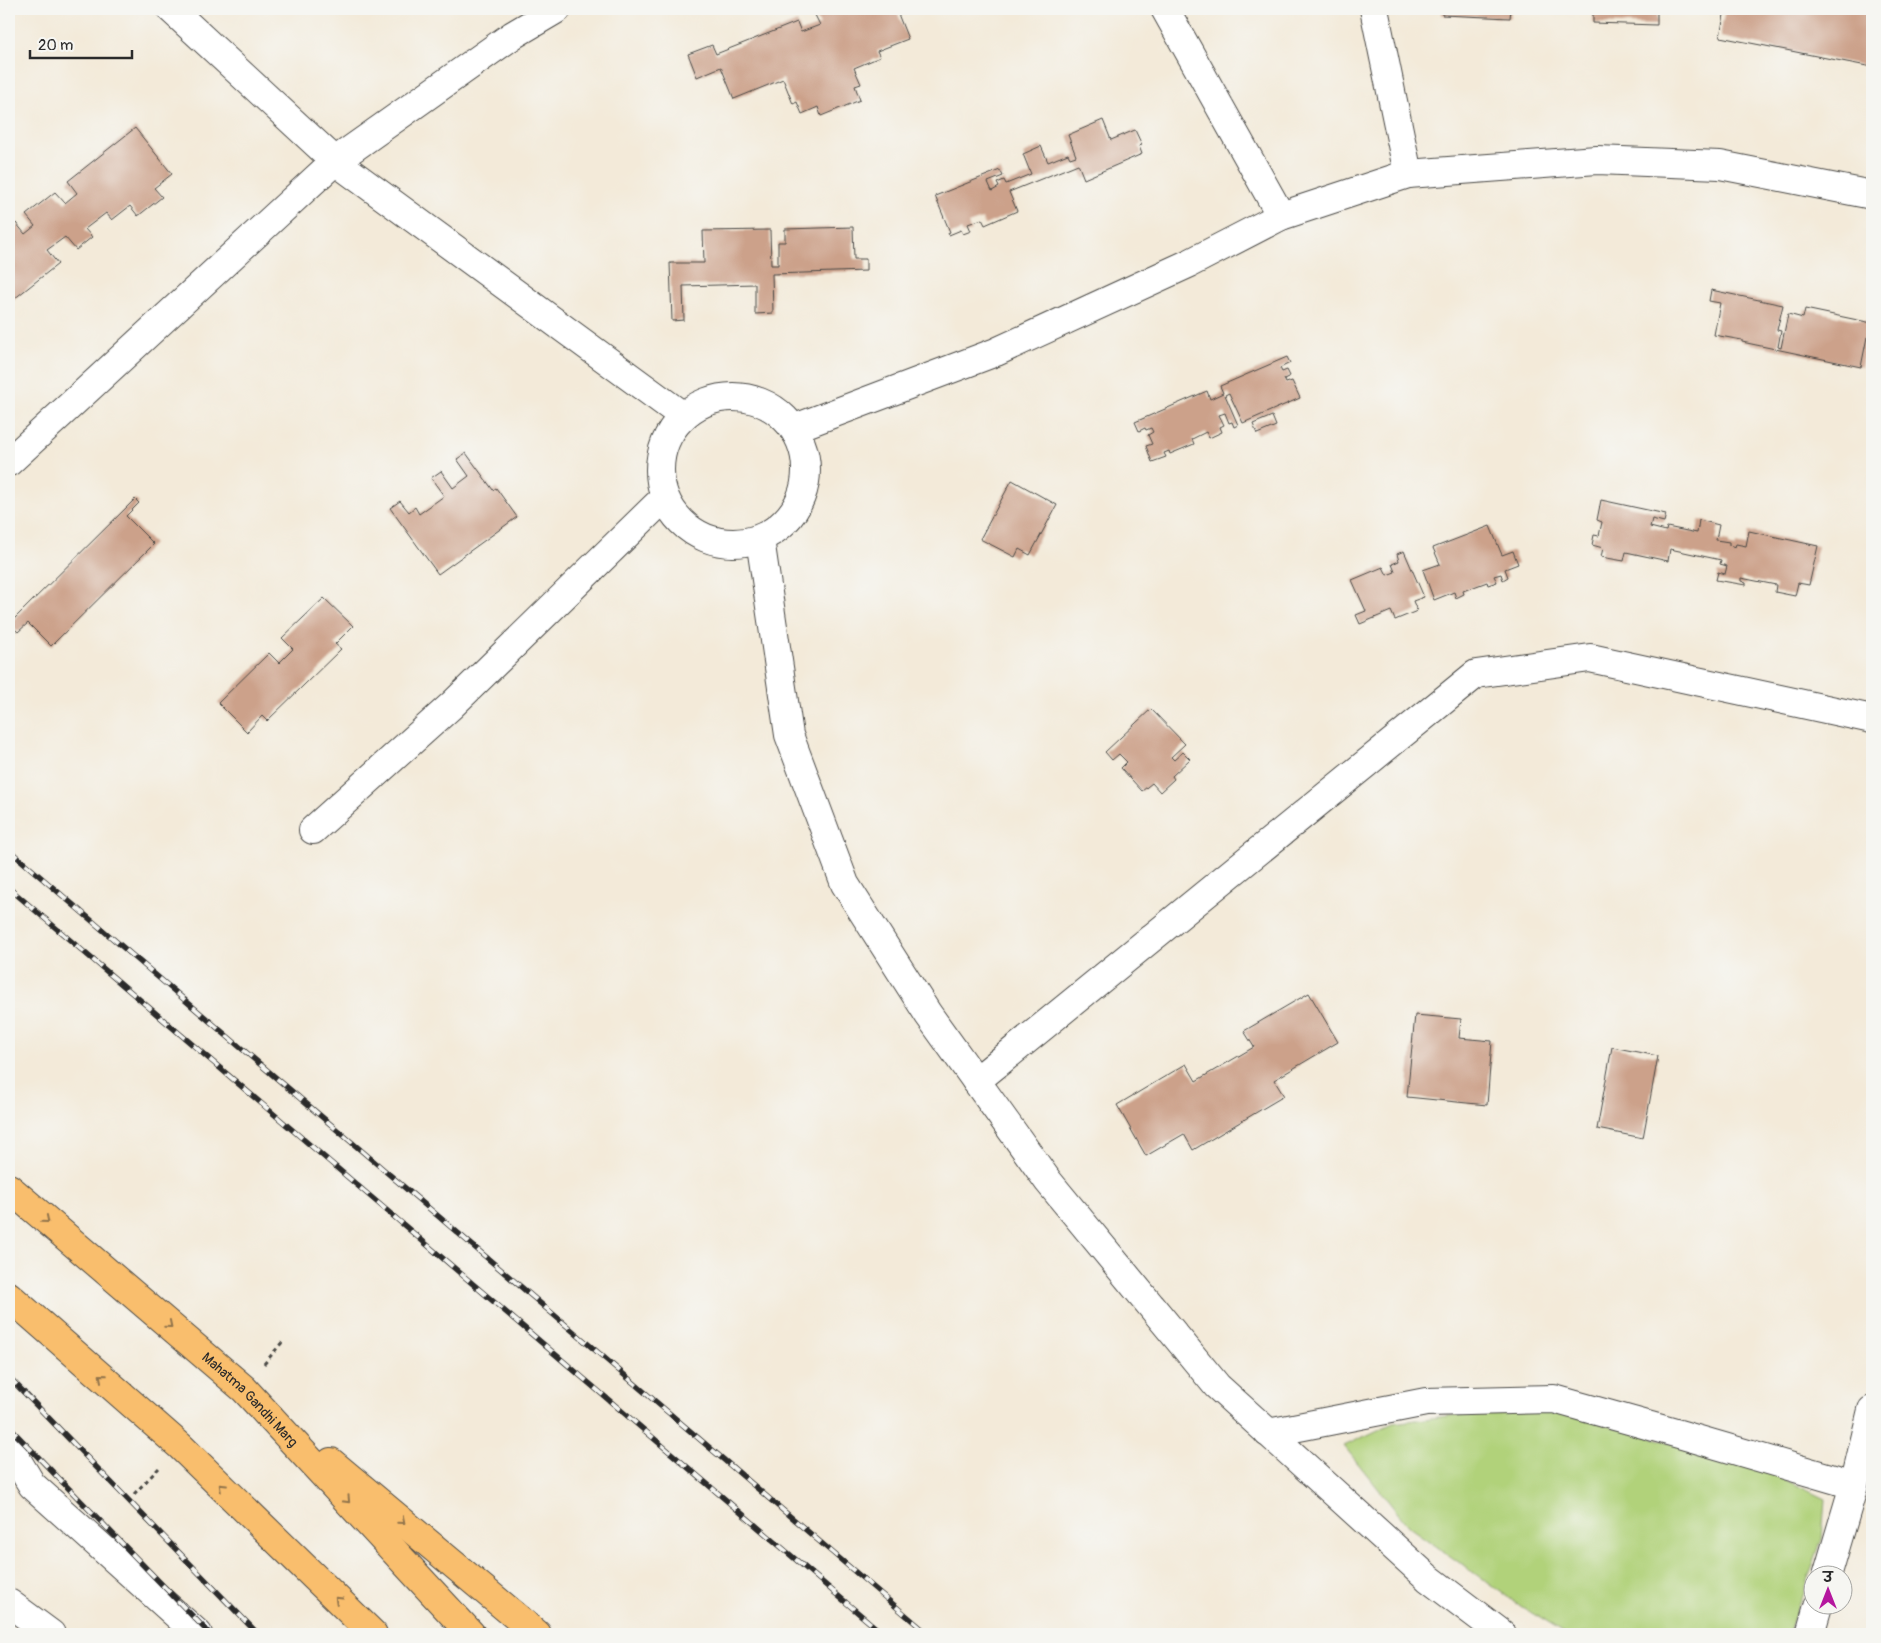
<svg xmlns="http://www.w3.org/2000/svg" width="1881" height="1643" viewBox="0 0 1881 1643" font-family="Pangolin,'Playpen Sans Deva',sans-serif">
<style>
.green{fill:#b1d27a;stroke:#6e7e52}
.building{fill:#cca18a}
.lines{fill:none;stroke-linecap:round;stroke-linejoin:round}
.minor-casing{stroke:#494845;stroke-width:30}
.major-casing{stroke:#494845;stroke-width:30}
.path{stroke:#494845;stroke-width:3;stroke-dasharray:4 4;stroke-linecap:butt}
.minor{stroke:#fff;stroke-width:28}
.major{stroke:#f9be6d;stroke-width:28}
.rail-casing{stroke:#2b2b2b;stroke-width:5.5}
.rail{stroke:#f6f6f2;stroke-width:4;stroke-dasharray:11;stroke-linecap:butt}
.oneway{stroke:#92744c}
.labels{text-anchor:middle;stroke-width:4.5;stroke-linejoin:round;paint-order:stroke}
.street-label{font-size:14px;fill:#2b2b2b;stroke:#f6f6f2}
</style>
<rect width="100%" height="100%" fill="#f6f6f2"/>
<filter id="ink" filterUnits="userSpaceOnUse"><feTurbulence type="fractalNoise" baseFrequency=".02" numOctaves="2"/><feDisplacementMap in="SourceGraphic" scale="10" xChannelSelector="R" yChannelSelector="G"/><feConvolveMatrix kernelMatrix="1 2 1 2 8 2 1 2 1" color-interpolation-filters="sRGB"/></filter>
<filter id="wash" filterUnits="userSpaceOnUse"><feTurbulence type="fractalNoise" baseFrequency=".0096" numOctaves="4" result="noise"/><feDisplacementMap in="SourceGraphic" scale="20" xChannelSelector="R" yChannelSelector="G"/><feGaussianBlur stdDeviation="1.12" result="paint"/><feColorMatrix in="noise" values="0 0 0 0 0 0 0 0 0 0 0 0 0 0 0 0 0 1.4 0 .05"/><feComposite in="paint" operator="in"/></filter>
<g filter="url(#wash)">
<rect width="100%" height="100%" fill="#f3ead9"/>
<path class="green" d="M1546,1408l213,59 66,32 -3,40 -34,95h-222l-44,-27 -113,-80 -65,-81 49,-23 70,-9z"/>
<g id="blocks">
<g class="building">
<path d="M831,9h65l12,30 -31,12 3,6 -26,11 7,16 -6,2 5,14 -39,16 -3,-9 -16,7 -5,-12 -4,2 -10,-25 -49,20 -13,-32 -24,10 -9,-23 24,-9 4,9 81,-32 4,10 19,-7 -5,-10z"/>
<path d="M1442,9h69l-1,9 -68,-3z"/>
<path d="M1593,9h64v16l-64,-2z"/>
<path d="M1725,9h17l4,2 1,-2h125v58l-152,-30z"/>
<path d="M1103,120l8,20 24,-10 7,15 -3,1 3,8 -58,25 -6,-15 -69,28 8,19 -32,14 -3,-6 -14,5 3,7 -8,3 -2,-4 -12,5 -1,-2 2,-1 -15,-36 65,-26 3,6 -15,6 4,9 7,-4 -2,-4 7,-3 2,4 25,-10 -8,-20 18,-8 7,16 20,-8 2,4 6,-2 -8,-21z"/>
<path d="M135,128l37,46 -18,14 8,9 -24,19 -8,-10 -18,14 -6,-7 -21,16 7,8 -16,13 -11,-13 -18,13 11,14 -49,39v-75l7,-5 9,11 10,-8 -9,-11 29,-23 10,11 12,-10 -9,-12z"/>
<path d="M853,227l1,32h12v12l-94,3 1,39 -18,1v-30l-72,2 1,34 -12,1 -2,-58h34l-1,-32 67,-1 1,35h7v-23h7v-13z"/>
<path d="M1711,290l72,15 -6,25 4,1 -3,16 3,1 7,-34 15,4 2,-9 67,14v15l-5,-1 -6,30 -119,-25v-2l-28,-5 6,-32 -11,-2z"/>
<path d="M1287,357l3,6 -10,5 2,4 5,-2 3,6 -6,3 2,4 6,-2 8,17 -57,25 -14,-30 -4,2 13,30 -4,2 -2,-5 -3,1 -4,-10 -6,2 5,10 -4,2 2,5 -13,6 -3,-6 -14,7 2,5 -24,10 -1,-3 -5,2 2,4 -14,5 -6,-16 6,-2 -4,-9 5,-3 -2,-4 -5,2 -1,-2 -6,3 -4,-9 72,-31 3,8 13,-6 -3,-7z"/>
<path d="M1272,416l4,10 -19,8 -4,-10z"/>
<path d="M466,453l27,37 3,-2 21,29 -79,57 -48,-66 10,-7 9,11 6,-5 4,7 25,-18 -13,-18 10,-7 12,17 16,-12 -12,-17z"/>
<path d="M1012,480l45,25 -27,50 -11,-6 -4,8 -35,-18z"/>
<path d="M135,499l4,4 -13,13 28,28 -103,102 -23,-23 -10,9 -9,-8z"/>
<path d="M1601,500l65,14 -2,8 -12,-3 -2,8 16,4 1,-4 30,6 2,-13 20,5 -3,15 13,2v3l6,2 1,-3 10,2 3,-15 69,15 -9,39 -11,-2 -3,13 -20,-4 1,-7 -35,-7v3l5,2v2l-30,-5 2,-8 7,2 2,-8 -7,-2 1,-4 -51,-11 -2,12 -42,-9 -2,9 -23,-4 2,-9 -11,-3 2,-10 5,1 3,-14 -5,-2z"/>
<path d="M1490,526l12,29 11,-4 5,13 -13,5 3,8 -5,3 -2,-6 -7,2 3,6 -9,3 -1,-3 -24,9 1,3 -8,4 -2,-6 -20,8 -11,-30 17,-6 -7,-16z"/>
<path d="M1404,551l20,46 -11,4 4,10 -22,9 -4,-9 -31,13 -4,-9 10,-4 -14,-31 31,-13 4,8 8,-3 -3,-8 7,-3 -2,-7z"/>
<path d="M324,598l29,28 -18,18 6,5 -74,72 -5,-5 -15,16 -29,-29 51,-50 10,10 14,-14 -11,-11z"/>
<path d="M1151,709l34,35 -14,13 3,3 9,-8 7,7 -18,17 2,3 -14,13 -8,-9 -10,8 -21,-23 6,-6 -8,-8 -7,6 -7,-8z"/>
<path d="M1309,993l29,49 -64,38 10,16 -91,54 -9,-16 -38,22 -29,-51 69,-41 10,17 58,-34 -10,-16z"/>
<path d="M1415,1015l46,4 -2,19 33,3 -5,64 -80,-8z"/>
<path d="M1612,1047l46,9 -15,82 -46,-9z"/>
</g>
</g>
</g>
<g filter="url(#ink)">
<use href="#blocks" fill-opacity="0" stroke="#494845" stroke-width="1"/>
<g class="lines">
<defs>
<g id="minor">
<path d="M171,9l164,152 348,255"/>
<path d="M1165,9l116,207"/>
<path d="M1374,9l34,165"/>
<circle cx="733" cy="470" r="73"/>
<path d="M795,428l201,-76 194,-89 91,-47 127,-42 189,-14 123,5 152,30"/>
<path d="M9,462l326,-301 178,-126 44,-26"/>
<path d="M760,539l29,196 56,149 83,130 120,167 169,205 211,192 74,56"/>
<path d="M313,830l139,-125 212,-207"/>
<path d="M976,1081l500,-407 114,-16 282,61"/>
<path d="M1268,1433l158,-31 128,-3 125,35 175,51"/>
<path d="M9,1447l23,38 166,149"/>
<path d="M1827,1576l27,-91 18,-75"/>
<path d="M9,1603l42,31"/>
<path d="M1810,1634l8,-28"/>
</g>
<g id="major">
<path id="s1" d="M9,1188l235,201 227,245"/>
<path d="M9,1296l171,150 193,188"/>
<path d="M331,1462l206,172"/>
</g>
</defs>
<use href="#minor" class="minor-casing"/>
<use href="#major" class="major-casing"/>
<g class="path">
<path d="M264,1364l20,-24"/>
<path d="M134,1494l25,-26"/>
</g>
<use href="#minor" class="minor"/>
<use href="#major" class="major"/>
<defs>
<g id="rail">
<path d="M9,850l919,784"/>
<path d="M9,888l874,746"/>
<path d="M9,1377l249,257"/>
<path d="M9,1427l201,207"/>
</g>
</defs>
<use href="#rail" class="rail-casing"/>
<use href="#rail" class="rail"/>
</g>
<defs><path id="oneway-chevron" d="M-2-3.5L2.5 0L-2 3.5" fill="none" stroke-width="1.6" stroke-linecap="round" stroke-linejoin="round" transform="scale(1.25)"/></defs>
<g class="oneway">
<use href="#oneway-chevron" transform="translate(46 1220) rotate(40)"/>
<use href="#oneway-chevron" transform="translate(169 1325) rotate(40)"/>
<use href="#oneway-chevron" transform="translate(102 1377) rotate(-139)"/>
<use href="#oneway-chevron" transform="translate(222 1487) rotate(-136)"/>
<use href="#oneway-chevron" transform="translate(347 1500) rotate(47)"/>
<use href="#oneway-chevron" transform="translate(402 1521) rotate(40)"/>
<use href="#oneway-chevron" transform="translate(338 1600) rotate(-136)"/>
</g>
</g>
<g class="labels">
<g class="street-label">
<text dy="5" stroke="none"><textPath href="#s1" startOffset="321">Mahatma Gandhi Marg</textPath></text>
</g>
</g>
<rect width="1881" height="1643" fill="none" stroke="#f6f6f2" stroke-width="30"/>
<g transform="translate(1828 1590)"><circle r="24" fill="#f6f6f2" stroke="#a5a5a2"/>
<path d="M0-4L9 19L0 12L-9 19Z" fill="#b5179e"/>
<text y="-8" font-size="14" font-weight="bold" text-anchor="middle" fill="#2b2b2b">उ</text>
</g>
<path d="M30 50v8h102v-8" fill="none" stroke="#2b2b2b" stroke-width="2.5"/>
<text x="38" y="50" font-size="15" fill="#2b2b2b" stroke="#f6f6f2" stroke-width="4" paint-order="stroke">20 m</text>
</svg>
